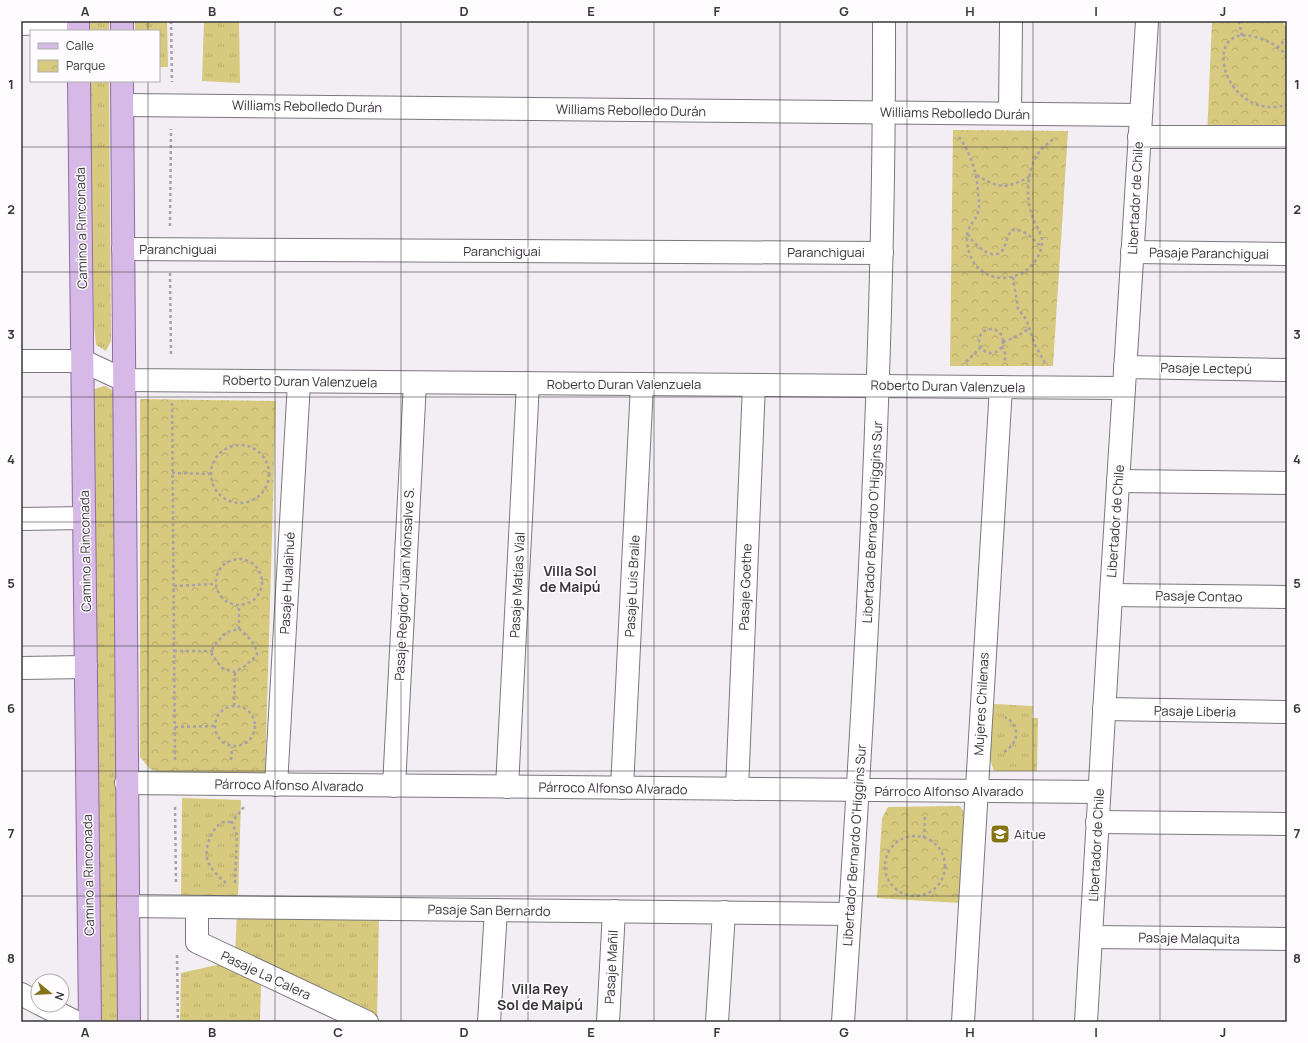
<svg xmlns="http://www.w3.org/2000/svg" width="1308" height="1043" viewBox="0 0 1308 1043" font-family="Manrope,sans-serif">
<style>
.grass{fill:url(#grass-tufts)}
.park{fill:url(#park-crowns)}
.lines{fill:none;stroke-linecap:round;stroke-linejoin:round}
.minor-casing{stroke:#7b787d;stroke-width:24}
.major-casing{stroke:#8d6da0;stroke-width:24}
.path{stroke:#a6a2a7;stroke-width:2.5;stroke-dasharray:3 3;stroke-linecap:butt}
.minor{stroke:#fff;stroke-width:22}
.major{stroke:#d6b9e7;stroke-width:22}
.grid{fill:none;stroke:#383639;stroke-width:1;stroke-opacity:0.55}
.labels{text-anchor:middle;stroke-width:3;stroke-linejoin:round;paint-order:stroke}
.street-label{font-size:13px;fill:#383639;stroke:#fefcff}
.poi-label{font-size:13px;fill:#383639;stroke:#fefcff;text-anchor:start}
.neighbourhood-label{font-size:14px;font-weight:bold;fill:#383639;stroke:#fefcff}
.neatline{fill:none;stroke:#383639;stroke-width:1.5}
.grid-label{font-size:13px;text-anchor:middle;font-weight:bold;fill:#383639}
</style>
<defs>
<pattern id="grass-tufts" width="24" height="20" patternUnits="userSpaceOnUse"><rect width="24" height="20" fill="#d7c97d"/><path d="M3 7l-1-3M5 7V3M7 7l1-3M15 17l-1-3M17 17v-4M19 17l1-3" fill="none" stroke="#b9ad6d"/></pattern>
<pattern id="park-crowns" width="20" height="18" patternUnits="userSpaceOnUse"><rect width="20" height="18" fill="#d7c97d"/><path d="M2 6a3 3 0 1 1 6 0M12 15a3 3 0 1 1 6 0" fill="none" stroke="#b9ad6d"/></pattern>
</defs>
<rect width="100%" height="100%" fill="#f2eef4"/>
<g class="grass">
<rect x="90" y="21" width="19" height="10"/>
<path d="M135,21h32l1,46h-9v-36h-24z"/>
<path d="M204,21h35l1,62 -38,-2z"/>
<path d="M90,81h19l2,260 -5,10 -10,-6 -2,-19z"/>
<path d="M105,386l9,5 1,303 3,328h-17l-11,-597 4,-36z"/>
<path d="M994,704l39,2 -1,12h6l-1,53h-43l-5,-15 2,-45z"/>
<path d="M182,798l59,2 -3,99 -57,1z"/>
<path d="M237,913l142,2 -2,107 -142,-67z"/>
<path d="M221,964l40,21 -1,37h-80l1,-49z"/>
</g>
<g class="park">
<path d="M1212,21h69l6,7v109h-80z"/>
<path d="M953,130l115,1 -15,235h-103z"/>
<path d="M140,399l136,2 -11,372 -37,-1 -62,4 -16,-7 -10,-12z"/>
<path d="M960,806l5,7 -6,90 -82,-5 5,-80 6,-11z"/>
</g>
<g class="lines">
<defs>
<g id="minor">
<path d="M21,24l57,-2"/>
<path d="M123,105l1017,10"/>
<path d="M1010,113l1,-92"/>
<path d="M1139,137h148"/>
<path d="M123,249l759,4"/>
<path d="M1132,252l155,2"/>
<path d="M21,361h62l41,19 1000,8"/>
<path d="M1125,367l162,3"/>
<path d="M1118,481l169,2"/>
<path d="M21,519l63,-1"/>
<path d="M1111,595l176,2"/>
<path d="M21,668l65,-1"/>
<path d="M1104,709l183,3"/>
<path d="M126,783l973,9"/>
<path d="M276,785l23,-403"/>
<path d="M394,786l21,-403"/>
<path d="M507,787l21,-404"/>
<path d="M622,788l20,-404"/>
<path d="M737,789l17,-404"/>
<path d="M1097,822l190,2"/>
<path d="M128,906l722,8"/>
<path d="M197,907v35l170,80"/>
<path d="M1091,937l196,2"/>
<path d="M21,994l17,9"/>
<path d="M42,1005l34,17"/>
<path d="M489,1022l7,-112"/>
<path d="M608,1022l6,-111"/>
<path d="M717,1022l7,-110"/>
<path d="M843,1022c22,-333 42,-667 41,-1001"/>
<path d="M963,1022l38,-635"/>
<path d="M1086,1022l25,-427 36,-574"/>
</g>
<g id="major">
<path d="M78,21v10"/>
<path d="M122,21v10"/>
<path d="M79,81l11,941"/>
<path d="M122,81l7,941"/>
</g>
</defs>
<use href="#minor" class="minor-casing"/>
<use href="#major" class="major-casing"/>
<g class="path">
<path d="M171,21l1,61"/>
<path d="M1239,21l3,15"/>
<path d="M1277,48l10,-10"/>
<path d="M1287,57c-6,-10 -20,-17 -31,-20 -58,-16 -33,86 31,68"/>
<path d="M959,137c12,17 18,36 19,56 1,7 2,13 0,19 -4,13 -12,13 -11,30 1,11 6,23 15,29 23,17 56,1 60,-27 1,-10 -6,-17 -9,-26 -8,-19 -7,-49 7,-67 3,-4 9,-8 13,-12"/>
<path d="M977,175c22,14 29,14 52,2"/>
<path d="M170,226l1,-97"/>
<path d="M968,234c4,8 23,28 34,17 4,-5 4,-14 10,-21 13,-1 20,8 29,17"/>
<path d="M170,273l1,83"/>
<path d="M1013,277l5,32 8,10 9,26 10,18"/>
<circle cx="991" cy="341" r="12"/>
<path d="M1003,342l11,-4 16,-10"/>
<path d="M1002,346l3,7v10"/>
<path d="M966,362l15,-15"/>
<path d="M172,403l3,357"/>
<circle cx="240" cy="474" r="29"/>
<path d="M172,473l39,1"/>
<circle cx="239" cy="582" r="23"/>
<path d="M174,586l42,-2"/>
<path d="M239,629c8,6 18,16 18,26l-12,11 -10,6 -13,-4 -10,-13 1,-9 14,-14z"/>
<path d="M239,629v-24"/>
<path d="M174,651h39"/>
<circle cx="235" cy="726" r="20"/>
<path d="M234,706l1,-34"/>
<path d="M175,727l39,-1"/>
<path d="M1004,752c15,-9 17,-26 1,-35"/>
<path d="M231,760l1,-13"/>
<path d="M175,807l1,75"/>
<circle cx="915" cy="866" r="30"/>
<path d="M924,838l1,-24"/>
<path d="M226,883c-8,-7 -17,-15 -19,-25 -2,-11 4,-28 13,-34 3,-3 8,-2 12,-2"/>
<path d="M235,883l2,-48 -5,-13 12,-15"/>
<path d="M177,955l1,67"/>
</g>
<use href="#minor" class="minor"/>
<use href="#major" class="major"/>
</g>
<path class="grid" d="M148,21v10M275,21v1001M401,21v1001M528,21v1001M654,21v1001M780,21v1001M907,21v1001M1033,21v1001M1160,21v1001M148,81v941M21,147h1266M21,272h1266M21,397h1266M21,522h1266M21,646h1266M21,771h1266M21,896h1266"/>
<defs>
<symbol id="school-square" viewBox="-11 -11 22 22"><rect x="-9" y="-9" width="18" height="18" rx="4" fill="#847517" stroke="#fefcff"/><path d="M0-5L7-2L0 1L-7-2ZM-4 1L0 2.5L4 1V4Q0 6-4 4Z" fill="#fff"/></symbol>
</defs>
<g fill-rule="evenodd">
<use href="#school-square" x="989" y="823" width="22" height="22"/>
</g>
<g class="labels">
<g class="street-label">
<text transform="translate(307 106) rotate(1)" y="5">Williams Rebolledo Durán</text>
<text transform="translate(631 110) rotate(1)" y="5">Williams Rebolledo Durán</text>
<text transform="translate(955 113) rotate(1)" y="5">Williams Rebolledo Durán</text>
<text transform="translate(1135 198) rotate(-87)" y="5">Libertador de Chile</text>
<text transform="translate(81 228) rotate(-91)" y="5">Camino a Rinconada</text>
<text x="178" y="254">Paranchiguai</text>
<text x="502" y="256">Paranchiguai</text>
<text x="826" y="257">Paranchiguai</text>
<text transform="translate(1209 253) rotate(1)" y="5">Pasaje Paranchiguai</text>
<text transform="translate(1206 368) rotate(1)" y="5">Pasaje Lectepú</text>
<text transform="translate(300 381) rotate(1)" y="5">Roberto Duran Valenzuela</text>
<text x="624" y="389">Roberto Duran Valenzuela</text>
<text transform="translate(948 386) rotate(1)" y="5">Roberto Duran Valenzuela</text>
<text transform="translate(1115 521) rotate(-86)" y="5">Libertador de Chile</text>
<text transform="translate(872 522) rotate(-87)" y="5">Libertador Bernardo O'Higgins Sur</text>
<text transform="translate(85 551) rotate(-91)" y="5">Camino a Rinconada</text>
<text transform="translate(287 583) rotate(-87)" y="5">Pasaje Hualaihué</text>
<text transform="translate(404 584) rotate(-87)" y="5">Pasaje Regidor Juan Monsalve S.</text>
<text transform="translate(517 585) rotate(-87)" y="5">Pasaje Matías Vial</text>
<text transform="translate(632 586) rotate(-87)" y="5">Pasaje Luis Braile</text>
<text transform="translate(745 587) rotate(-88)" y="5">Pasaje Goethe</text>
<text transform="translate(1199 596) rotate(1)" y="5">Pasaje Contao</text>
<text transform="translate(981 704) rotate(-87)" y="5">Mujeres Chilenas</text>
<text transform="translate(1195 711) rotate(1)" y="5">Pasaje Liberia</text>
<text transform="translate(289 785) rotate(1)" y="5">Párroco Alfonso Alvarado</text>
<text transform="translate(613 788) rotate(1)" y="5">Párroco Alfonso Alvarado</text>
<text x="949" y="796">Párroco Alfonso Alvarado</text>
<text transform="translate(854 845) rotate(-86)" y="5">Libertador Bernardo O'Higgins Sur</text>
<text transform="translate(1096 845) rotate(-87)" y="5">Libertador de Chile</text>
<text transform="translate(88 875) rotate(-91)" y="5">Camino a Rinconada</text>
<text transform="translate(489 910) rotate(1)" y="5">Pasaje San Bernardo</text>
<text transform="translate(1189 938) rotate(1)" y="5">Pasaje Malaquita</text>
<text transform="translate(611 967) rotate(-87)" y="5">Pasaje Mañil</text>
<text transform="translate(266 975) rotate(25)" y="5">Pasaje La Calera</text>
</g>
<g class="poi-label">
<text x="1014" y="839">Aitue</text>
</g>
<g class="neighbourhood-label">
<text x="570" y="576">Villa Sol<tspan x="570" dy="16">de Maipú</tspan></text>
<text x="540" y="994">Villa Rey<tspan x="540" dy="16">Sol de Maipú</tspan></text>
</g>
</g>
<rect width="1308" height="1043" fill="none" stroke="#fefcff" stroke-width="44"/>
<rect x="30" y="30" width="130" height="52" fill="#fefcff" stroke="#afadb0"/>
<rect x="38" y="43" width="20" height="6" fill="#d6b9e7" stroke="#afadb0"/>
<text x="66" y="50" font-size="12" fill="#383639">Calle</text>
<rect x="38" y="60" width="20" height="12" fill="url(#park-crowns)" stroke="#afadb0"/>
<text x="66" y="70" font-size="12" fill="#383639">Parque</text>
<g transform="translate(50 993) rotate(108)"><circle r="19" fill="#fefcff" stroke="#afadb0"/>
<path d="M0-3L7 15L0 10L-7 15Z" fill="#847517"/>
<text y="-6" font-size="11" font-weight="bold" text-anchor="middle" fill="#383639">N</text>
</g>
<rect x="22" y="22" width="1264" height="999" class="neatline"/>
<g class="grid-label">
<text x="85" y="16">A</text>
<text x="212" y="16">B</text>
<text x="338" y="16">C</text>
<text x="464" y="16">D</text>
<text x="591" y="16">E</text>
<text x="717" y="16">F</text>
<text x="844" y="16">G</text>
<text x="970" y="16">H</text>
<text x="1096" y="16">I</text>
<text x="1223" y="16">J</text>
<text x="11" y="89">1</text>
<text x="1297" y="89">1</text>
<text x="11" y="214">2</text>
<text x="1297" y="214">2</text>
<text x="11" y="339">3</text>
<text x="1297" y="339">3</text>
<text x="11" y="464">4</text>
<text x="1297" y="464">4</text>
<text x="11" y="588">5</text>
<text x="1297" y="588">5</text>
<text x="11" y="713">6</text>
<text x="1297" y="713">6</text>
<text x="11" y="838">7</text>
<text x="1297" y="838">7</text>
<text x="11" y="963">8</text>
<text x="1297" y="963">8</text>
<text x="85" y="1037">A</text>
<text x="212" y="1037">B</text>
<text x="338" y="1037">C</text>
<text x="464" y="1037">D</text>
<text x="591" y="1037">E</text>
<text x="717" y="1037">F</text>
<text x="844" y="1037">G</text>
<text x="970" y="1037">H</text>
<text x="1096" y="1037">I</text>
<text x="1223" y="1037">J</text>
</g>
</svg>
